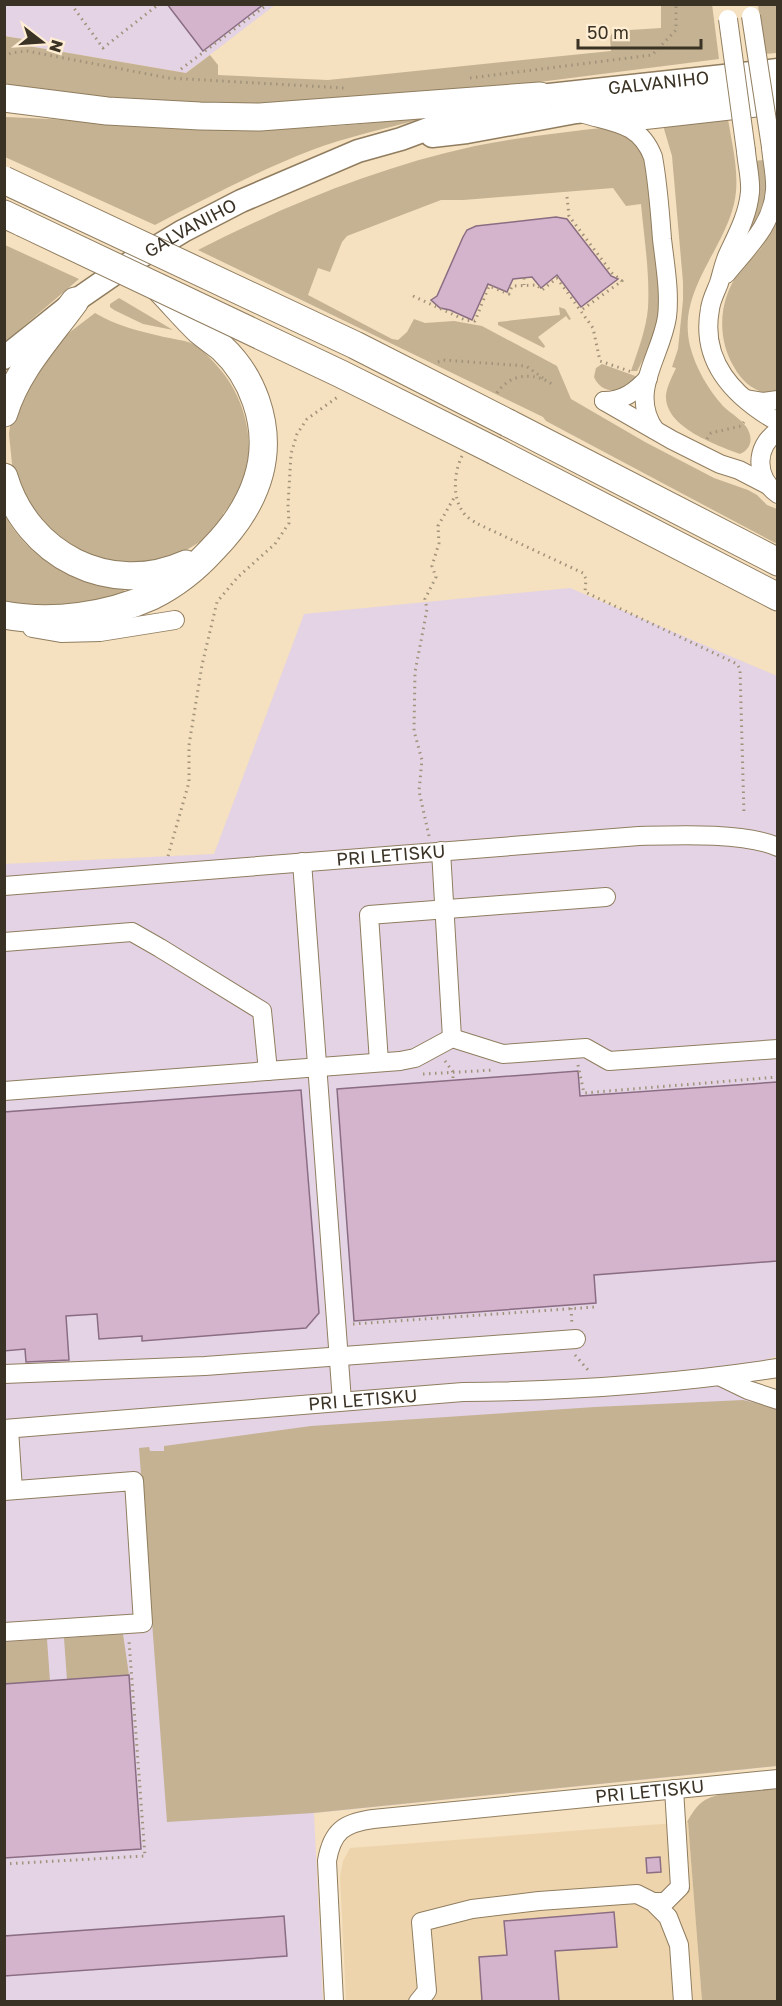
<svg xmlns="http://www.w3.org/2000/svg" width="782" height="2006" viewBox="0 0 782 2006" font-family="'Golos Text',sans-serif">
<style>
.commercial{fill:#e3d3e5}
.built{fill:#edd4ac}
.green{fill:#c5b292}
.building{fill:#d4b4cc;stroke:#8a6d83;stroke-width:1.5}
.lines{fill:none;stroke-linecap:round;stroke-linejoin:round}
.minor-casing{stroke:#907d5f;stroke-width:20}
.major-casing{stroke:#907d5f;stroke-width:25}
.highway-casing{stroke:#907d5f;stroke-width:29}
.path{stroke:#a1927a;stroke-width:3;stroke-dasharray:1.5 4.5;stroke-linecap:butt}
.minor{stroke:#fff;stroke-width:18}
.major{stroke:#fff;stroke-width:22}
.highway{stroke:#fff;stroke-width:27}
.minor-bridge-casing{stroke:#907d5f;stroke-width:20;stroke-linecap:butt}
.highway-bridge-casing{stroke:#907d5f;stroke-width:29;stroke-linecap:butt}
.minor-bridge{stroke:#fff;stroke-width:18}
.highway-bridge{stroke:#fff;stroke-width:27}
.labels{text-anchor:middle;stroke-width:4.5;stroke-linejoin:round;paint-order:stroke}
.street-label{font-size:18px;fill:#3a3225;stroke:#ffeed3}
</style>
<rect width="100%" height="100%" fill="#f5e0bf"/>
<g class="commercial">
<path d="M4,5h271l-89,68 -158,-27v-6l-23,-4z"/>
<path d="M570,588l207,88v680l-52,17 52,33v360l-463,47 9,188h-318l-1,-1137 210,-10 90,-240z"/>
</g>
<path class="built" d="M688,1822l14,179h-356l-6,-124 3,-16 7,-13z"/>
<g class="green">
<path d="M712,4l7,55 -306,39 -163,11 -222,-18 -23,-4 -1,-51 25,4 -1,6 158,27 24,-18 8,10v10l110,5 283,-29c0,-7 -3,-15 3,-20l47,-3v-23z"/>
<path d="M758,5h19v48l-13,1z"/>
<path d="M727,113c4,28 14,62 7,91 -12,49 -57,88 -44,142 6,23 18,43 33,60 8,8 22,15 26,26 4,10 0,18 -9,22 -24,-9 -76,-27 -74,-59 1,-9 6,-18 10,-27l-4,-1 6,-18 5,-49v-18l-11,-126 -10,-34z"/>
<path d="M5,117c66,2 133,9 199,12 72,3 143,-3 214,-11v2c-35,9 -71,17 -106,30 -54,21 -106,48 -157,75l-150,-68z"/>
<path d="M611,127l24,12 12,22 16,142 -14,53h-4l-8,15h-6c7,-21 15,-41 17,-63 2,-35 -4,-70 -7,-104l-15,2 -13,-18 -150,12h-22l-94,36 -5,6 -12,30 -12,-4 -10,27 84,44 6,1 9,-8 7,-13 11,4 29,-2 28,5 75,40 14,33 74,43 69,36 34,12 9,5 10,10 10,4v35l-231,-123 -3,-4 -345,-167c88,-45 180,-83 277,-104 45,-9 90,-14 136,-19z"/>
<path d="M763,160l4,33 -14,35 -8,10 9,-77z"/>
<path d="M777,219v176c-20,-2 -33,-10 -43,-28 -18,-30 -15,-69 6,-96 4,-6 11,-11 16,-17 9,-10 15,-22 21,-35z"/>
<path d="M5,245l74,34 -74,63 -1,-1z"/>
<path d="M119,298l54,32 -30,-6 -29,-14 -4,-3v-3z"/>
<path d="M559,307l6,2 6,10 -2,1 -3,-4 -28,21 7,9 -1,2 -46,-23v-3l62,-7z"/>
<path d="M95,313c22,13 44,18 69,24 9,2 19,3 27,6 10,4 20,16 27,24 29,32 41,84 21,124 -4,8 -11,16 -16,23l4,4 -17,18 -27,16 -29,10 -29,3 -32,-6 -49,-31 -31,-54 -4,-40 4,-29 32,-49 25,-24z"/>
<path d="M602,364l36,13c-11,14 -35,21 -44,0l2,-9z"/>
<path d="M4,514c23,44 71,72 120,75l1,5 -24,6 -46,7 -50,-3z"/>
<path d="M743,1400l29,7 6,3 -1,356 -464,47 -146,9 -28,-374 10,-1 1,4h14v-5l147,-20 284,-19z"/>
<path d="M123,1634l6,41 -62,5 -3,-42z"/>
<path d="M47,1639l3,42 -45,3v-42z"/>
<path d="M777,1789v212h-75l-14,-179h-1c5,-9 10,-17 18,-22 18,-10 52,-9 72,-11z"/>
</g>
<g class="building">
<path d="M167,4h97l-61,47z"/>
<path d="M556,217l11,2 44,57 7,3 -37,28 -24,-32 -16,13 -9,-11 -19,2 -6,13 -19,-8 -16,36 -22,-10 -10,-2 -9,-8 6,-4 26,-59 4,-7 9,-4z"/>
<path d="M578,1071l2,25 197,-14v179l-183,14 2,28 -242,18 -17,-232z"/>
<path d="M301,1090l18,223 -13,15 -164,13v-5l-43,3 -2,-25 -31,2 3,44 -43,2 -1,-13 -21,2v-239z"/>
<path d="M129,1675l12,174 -137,9v-174z"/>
<path d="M660,1857l1,15 -14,1 -1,-15z"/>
<path d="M614,1912l3,35 -62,4 4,50h-77l-3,-44 28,-2 -3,-34z"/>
<path d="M284,1916l3,40 -283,20v-40z"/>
</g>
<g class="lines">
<defs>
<g id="minor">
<path d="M584,114c31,9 56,9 69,43 5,27 7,55 9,82 3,26 8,53 5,78 -6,40 -39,75 -12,113"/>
<path d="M619,123l159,-18"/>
<path d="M746,151c1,13 5,28 4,41 -2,22 -12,41 -21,60 -5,10 -7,21 -10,31 -3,8 -8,17 -9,26 -10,53 24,88 68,113"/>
<path d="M726,274c21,-26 47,-49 49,-84 1,-14 -3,-29 -4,-43"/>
<path d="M746,399l17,3 15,-2"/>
<path d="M604,401l68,39 48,24 19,6 29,15"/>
<path d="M604,401c19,0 31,-9 44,-23"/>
<path d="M778,431c-24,16 -23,47 0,63"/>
<path d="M32,628l29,5 39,-1 75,-12"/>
<path d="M441,851l11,187"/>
<path d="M302,862l40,539"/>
<path id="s1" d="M4,886l635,-50c37,-1 105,-4 139,11"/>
<path d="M4,942l128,-10 28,16 102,63 6,60"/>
<path d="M379,1062l-10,-147 237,-18"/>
<path d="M4,1091l396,-30 15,-3 37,-20 51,16 83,-6 23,13 169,-12"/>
<path d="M4,1374l201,-8 371,-27"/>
<path d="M721,1377l27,13 30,10"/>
<path id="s2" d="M4,1429l459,-37c105,-1 211,-8 315,-24"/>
<path d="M9,1429l4,61"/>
<path d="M4,1491l130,-10 9,142 -139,9"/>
<path d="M653,1902h12l15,-15 -6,-98"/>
<path id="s3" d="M334,2002l-7,-141c5,-30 17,-38 46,-42l405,-40"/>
<path d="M418,2002l9,-11 -6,-69 51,-13 67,-8 98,-7 16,8 15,15 11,28 4,57"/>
</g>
<g id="major">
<path d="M432,136l35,-4 109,-20 202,-23"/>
<path id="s4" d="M4,358l71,-57 55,-38 53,-32 58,-30 117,-50 43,-12 59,-22 80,-21 238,-26"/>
</g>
<g id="highway">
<path d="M4,98l103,13 93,5 60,1 280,-21"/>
<path d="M4,214l19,9"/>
<path d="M4,413c13,-43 45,-76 71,-112"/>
<path d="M508,423l270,139"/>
<path d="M495,451l283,146"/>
<path d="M4,477c23,78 106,121 182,87"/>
<path d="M4,615c48,9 104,1 148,-19 24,-12 43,-27 61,-47 40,-41 63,-90 43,-148 -7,-20 -19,-39 -34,-53 -7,-6 -15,-11 -22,-17 -14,-13 -27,-29 -41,-43"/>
</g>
</defs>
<use href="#minor" class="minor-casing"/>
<use href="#major" class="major-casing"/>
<use href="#highway" class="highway-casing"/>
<g class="path">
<path d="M71,4l32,44 56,-44"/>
<path d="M4,57l7,-4 16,-2 142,27 175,10"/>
<path d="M181,69l87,-65"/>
<path d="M470,78l182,-23 24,-25v-26"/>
<path d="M567,197l2,19 43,57 10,8 -42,30"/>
<path d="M524,278v7"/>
<path d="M413,296l52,24 10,1 14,-35 20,8 3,-8 25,-1 5,5 15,-12 36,50 7,33 32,11"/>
<path d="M438,362l5,-2 83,6 17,12"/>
<path d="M497,393c13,-20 37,-21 55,-9"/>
<path d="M707,439l4,-6 30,-7 3,-4"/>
<path d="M462,456c-8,16 -10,41 1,56 3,5 10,9 15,12l105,49 3,6 -1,13 152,72 3,5 4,146"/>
<path d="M429,836l-10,-45 3,-31 -8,-29 1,-59 10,-52 2,-11 -2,-10 11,-22 -4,-11 7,-23 -1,-17 17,-30"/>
<path d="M168,856l21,-74v-37l13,-80 15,-63 20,-24 38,-34 14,-21 -1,-18 3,-51 6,-20 10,-15 32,-23"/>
<path d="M445,1061l8,11v9"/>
<path d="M578,1065l6,28 194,-16"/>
<path d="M423,1074l71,-4"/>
<path d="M571,1308l1,17"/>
<path d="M353,1324l242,-17"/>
<path d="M575,1355l13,15"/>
<path d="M4,1864l141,-8 -16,-215"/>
</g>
<use href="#minor" class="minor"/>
<use href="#major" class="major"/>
<use href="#highway" class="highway"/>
<defs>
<g id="minor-bridge">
<path d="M751,16l20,131"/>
<path d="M728,19l18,132"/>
</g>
<g id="highway-bridge">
<path d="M4,180l351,165 153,78"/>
<path d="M23,223l318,151 154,77"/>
</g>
</defs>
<use href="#minor-bridge" class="minor-bridge-casing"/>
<use href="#highway-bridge" class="highway-bridge-casing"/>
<use href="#minor-bridge" class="minor-bridge"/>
<use href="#highway-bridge" class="highway-bridge"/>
</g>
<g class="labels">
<g class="street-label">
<text dy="6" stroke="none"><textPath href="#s4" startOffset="722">GALVANIHO</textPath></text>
<text dy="6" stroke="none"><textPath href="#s4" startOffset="228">GALVANIHO</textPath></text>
<text dy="6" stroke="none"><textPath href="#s1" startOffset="388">PRI LETISKU</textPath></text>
<text dy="6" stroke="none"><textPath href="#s2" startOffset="360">PRI LETISKU</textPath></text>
<text dy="6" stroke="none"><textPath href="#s3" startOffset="488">PRI LETISKU</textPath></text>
</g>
</g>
<rect width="782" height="2006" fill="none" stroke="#3a3225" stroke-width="12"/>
<g transform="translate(42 42) rotate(107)" stroke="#ffeed3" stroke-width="4.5" paint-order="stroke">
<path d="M0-4.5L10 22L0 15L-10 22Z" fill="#3a3225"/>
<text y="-9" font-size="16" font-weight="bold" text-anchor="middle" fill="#3a3225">N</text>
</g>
<path d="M578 39v9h123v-9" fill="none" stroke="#3a3225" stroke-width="3"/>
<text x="587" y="39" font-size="18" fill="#3a3225" stroke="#ffeed3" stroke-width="4.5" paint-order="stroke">50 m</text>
</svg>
